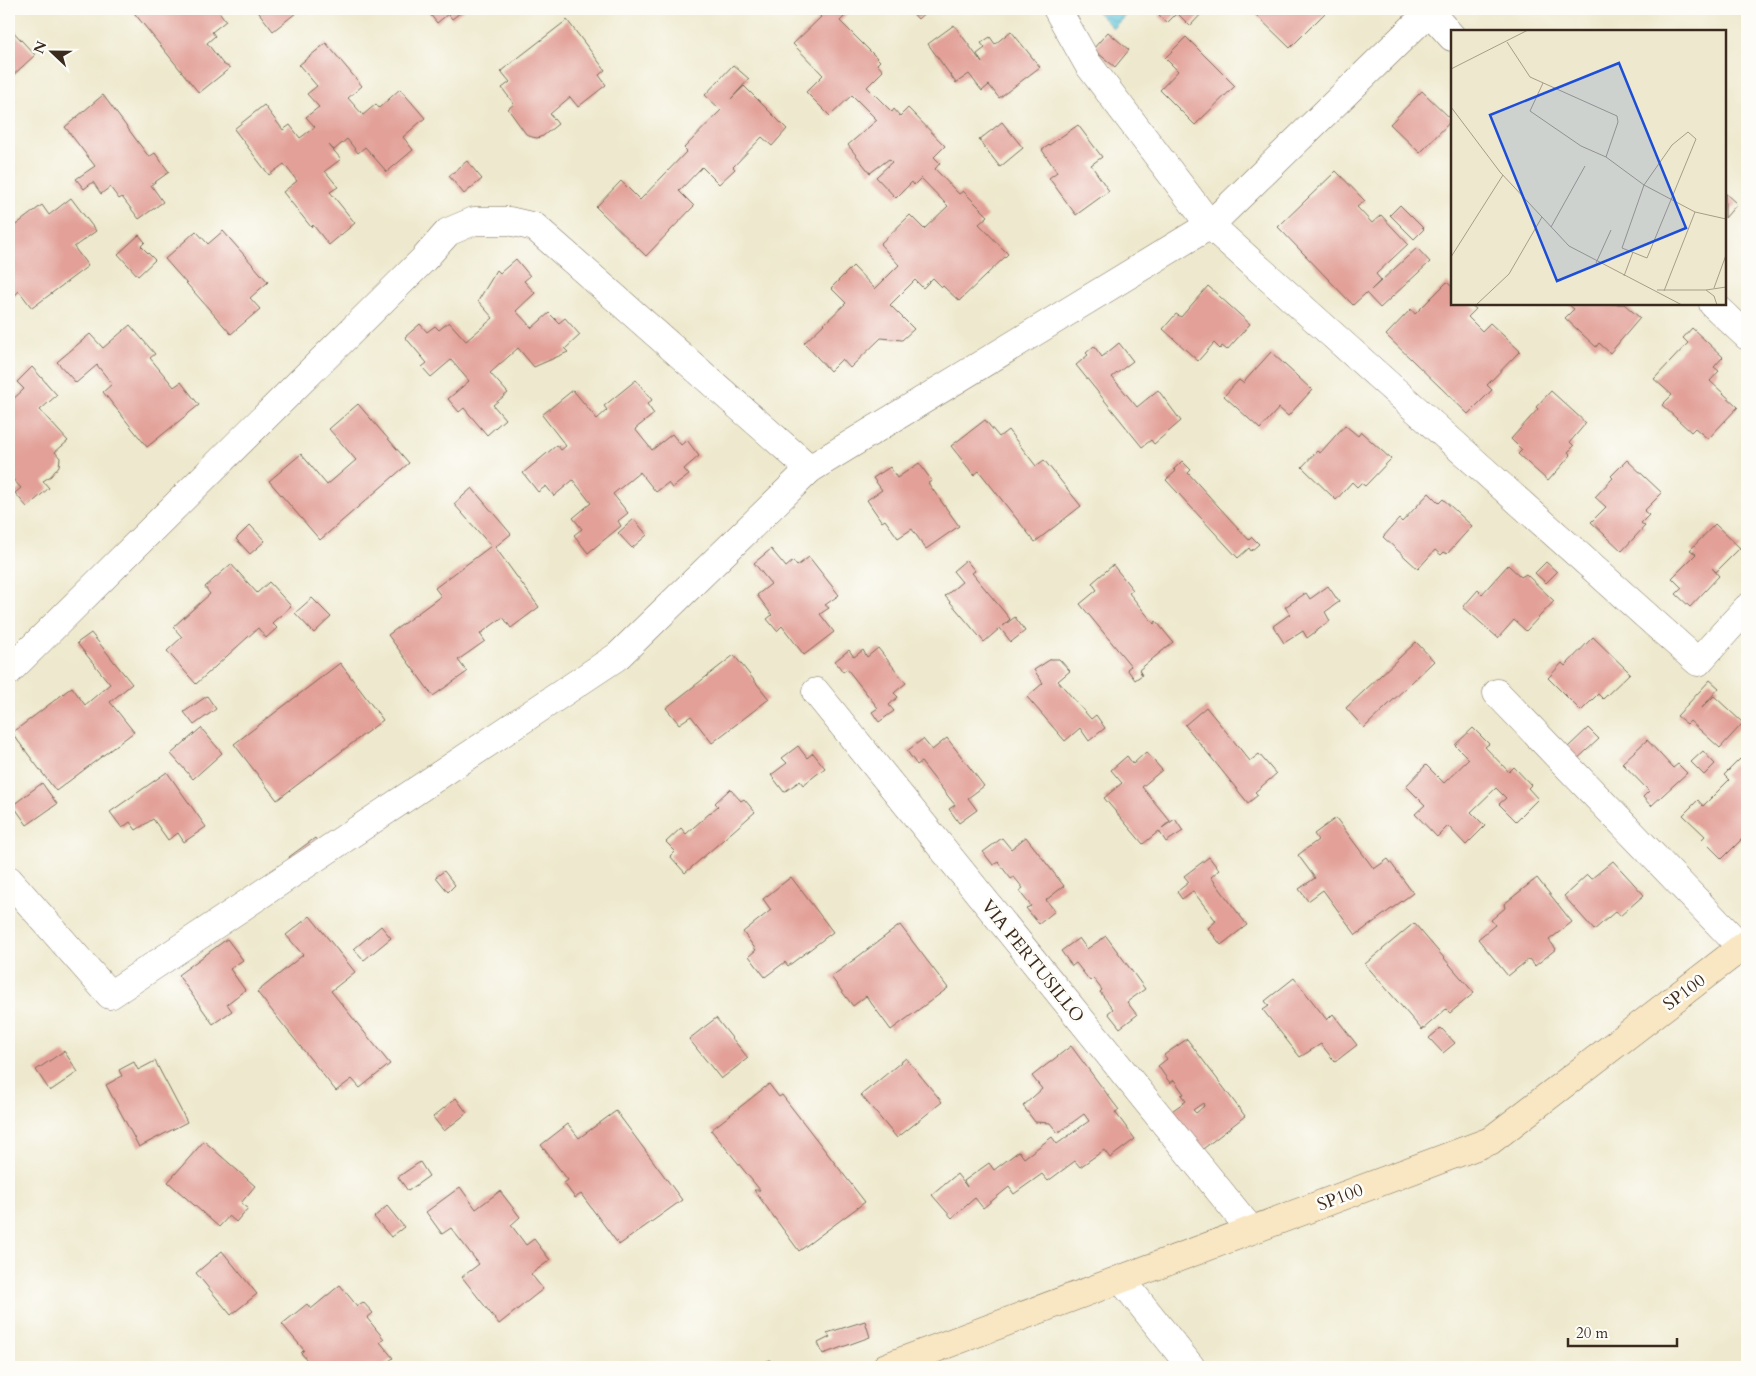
<svg xmlns="http://www.w3.org/2000/svg" width="1756" height="1376" viewBox="0 0 1756 1376" font-family="Cardo,serif">
<style>
.water{fill:url(#water-waves);stroke:#4d787d}
.building{fill:#e2a098;fill-rule:evenodd}
.lines{fill:none;stroke-linecap:round;stroke-linejoin:round}
.minor-casing{stroke:#7a6d5c;stroke-width:29}
.secondary-casing{stroke:#7a6d5c;stroke-width:29}
.minor{stroke:#fff;stroke-width:28}
.secondary{stroke:#f9e7c3;stroke-width:28}
.labels{text-anchor:middle;stroke-width:5;stroke-linejoin:round;paint-order:stroke}
.street-label{font-size:18px;fill:#3b2a1e;stroke:#fdfcf7}
.inset-road{fill:none;stroke:#a69d88;stroke-width:1}
.view{fill:#1d4ed8;fill-opacity:0.15;stroke:#1d4ed8;stroke-width:2.5}
.inset-edge{fill:none;stroke:#3b2a1e;stroke-width:2.5}
</style>
<defs>
<pattern id="water-waves" width="16" height="10" patternUnits="userSpaceOnUse" patternTransform="scale(1.25)"><rect width="16" height="10" fill="#5fc6dc"/><path d="M0 5q4-4 8 0t8 0" fill="none" stroke="#53aabc"/></pattern>
</defs>
<rect width="100%" height="100%" fill="#fdfcf7"/>
<filter id="ink" filterUnits="userSpaceOnUse"><feTurbulence type="fractalNoise" baseFrequency=".02" numOctaves="2"/><feDisplacementMap in="SourceGraphic" scale="10" xChannelSelector="R" yChannelSelector="G"/><feConvolveMatrix kernelMatrix="1 2 1 2 8 2 1 2 1" color-interpolation-filters="sRGB"/></filter>
<filter id="wash" filterUnits="userSpaceOnUse"><feTurbulence type="fractalNoise" baseFrequency=".0096" numOctaves="4" result="noise"/><feDisplacementMap in="SourceGraphic" scale="20" xChannelSelector="R" yChannelSelector="G"/><feGaussianBlur stdDeviation="1.12" result="paint"/><feColorMatrix in="noise" values="0 0 0 0 0 0 0 0 0 0 0 0 0 0 0 0 0 1.4 0 .05"/><feComposite in="paint" operator="in"/></filter>
<g filter="url(#wash)">
<rect width="100%" height="100%" fill="#eee9ce"/>
<path class="water" d="M1094,9h38l-19,19z"/>
<g id="blocks">
<g class="building">
<path d="M131,9h86l9,12 -14,11 3,4 -8,7 16,21 7,4 -31,25z"/>
<path d="M256,9h45l-28,22z"/>
<path d="M426,9h39l-13,10 -4,-5 -11,9z"/>
<path d="M823,9h19l5,5 -7,7 40,40 -3,3 6,7 -16,16 25,25 2,-3 6,7 8,-8 37,38 -11,11 6,6 -5,6 24,25 4,-3 25,25 -9,8 29,30 -49,47 -16,-15 -1,1 -9,-9 -10,10 -8,-8 -25,25 24,24 -12,11 -21,-2 -31,30 -8,-9 -12,12 -26,-28 42,-40 -15,-15 22,-22 22,23 24,-24 -19,-21 30,-29 14,14 24,-23 -27,-28 -7,7 -2,-3 -16,16 -20,-21 16,-15 -3,-3 -19,14 -22,-28 29,-25 -25,-25 -22,21 -24,-24 17,-17 -30,-31 28,-27 -3,-3z"/>
<path d="M909,9h20l-11,10z"/>
<path d="M1166,9h33l4,3 -13,14 -13,-13 -10,10 -8,-7z"/>
<path d="M1250,9h77l1,1 -38,38z"/>
<path d="M567,20l38,50 -6,5 7,10 -28,22 -8,-10 -20,17 8,10 -15,12 -6,2 -5,-1 -6,-3 -18,-25 6,-5 -12,-16 8,-6 -9,-11z"/>
<path d="M954,25l28,38 -5,-9 8,-6 -4,-5 9,-6 5,7 16,-13 29,36 -41,31 -10,-13 -7,6 -13,-17 -13,9 -28,-39z"/>
<path d="M9,27l26,28 -26,24z"/>
<path d="M1108,32l21,18 -14,17 -22,-18z"/>
<path d="M1186,37l49,49 -40,39 -35,-35 18,-19 -13,-13z"/>
<path d="M326,43l36,43 -14,12 15,17 13,-11 3,4 21,-19 25,29 -22,19 10,13 -26,22 -22,-25 -7,6 -11,-14 -13,11 -5,-5 12,14 -16,12 13,16 -8,5 25,31 -26,22 -16,-20 -2,2 -28,-35 14,-11 -13,-17 -15,11 -35,-46 30,-24 19,25 7,-5 10,13 15,-11 -9,-10 13,-10 -12,-13 10,-8 -18,-21z"/>
<path d="M733,65l16,14 -18,20 13,-13 43,43 -15,17 -10,-9 -29,30 2,2 -16,15 -17,-17 -23,24 15,15 -48,50 -50,-49 25,-26 19,19 47,-49 -3,-3 37,-38 -16,-15z"/>
<path d="M1422,91l30,29 -32,33 -30,-29z"/>
<path d="M103,95l46,62 6,-4 14,19 -18,13 12,17 -24,17 -17,-22 -3,2 -9,-12 -9,7 -8,-12 -9,7 -8,-10 19,-13 -30,-39z"/>
<path d="M1002,122l21,26 -23,19 -21,-27z"/>
<path d="M1078,125l24,32 -11,8 18,26 -33,24 -27,-37 8,-6 -15,-22z"/>
<path d="M467,161l15,18 -18,15 -15,-18z"/>
<path d="M1336,171l29,30 -8,6 15,16 9,-8 27,29 -32,30 5,6 -10,10 46,-42 13,14 -50,46 -14,-15 -13,12 -75,-78z"/>
<path d="M1725,193l12,11 -12,14z"/>
<path d="M71,198l25,33 -22,16 14,19 -56,42 -13,-17 -10,11v-72l33,-25 7,10z"/>
<path d="M1400,205l24,24 -10,10 -24,-24z"/>
<path d="M196,231l12,13 15,-13 45,51 -18,16 10,11 -29,25 -66,-75z"/>
<path d="M139,235l6,7 -4,4 14,14 -17,16 -20,-22z"/>
<path d="M516,259l14,17 -6,5 11,12 -19,18 16,17 17,-15 10,10 6,-5 15,17 -15,14 3,3 -34,15 -16,-19 -28,25 18,20 -15,12 12,14 -18,16 -23,-27 -5,4 -11,-13 21,-18 -18,-21 -20,17 -9,-10 5,-4 -22,-26 15,-13 7,8 8,-6 4,4 10,-8 17,19 27,-23 -15,-17 19,-31 3,3z"/>
<path d="M1447,282l5,5v17h18l6,5 -8,8 14,14 8,-8 30,28 -33,34 5,5 -24,24 -82,-79 25,-26 4,5z"/>
<path d="M1208,286l42,38 -23,26 -5,-4 -2,3 -6,-6 -16,18 -35,-32 13,-15 5,3z"/>
<path d="M1568,304h56l16,14 -30,35 -11,-10 -3,4 -31,-29 9,-9z"/>
<path d="M130,325l25,29 -5,4 24,29 7,-5 18,23 -52,42 -44,-55 9,-8 -15,-19 -21,18 -19,-21 33,-28 13,14z"/>
<path d="M1692,328l31,29 -9,10 5,4 -9,10 28,26 -30,32 -13,-11 -4,4 -29,-27 10,-10 -18,-16 34,-36 -5,-5z"/>
<path d="M1119,343l14,18 -21,16 25,30 21,-17 23,31 -27,23 -3,-4 -9,7 -66,-82 12,-10 -2,-2 8,-7 8,11z"/>
<path d="M1271,352l41,38 -24,26 -9,-8 -19,21 -36,-33 15,-16 4,3z"/>
<path d="M32,367l25,28 -17,15 28,31 -13,11 5,6 -1,8 -8,10 -8,5 6,7 -22,19 -12,-14 6,-5 -12,-13v-72l15,-14 -7,-7z"/>
<path d="M636,380l16,20 -5,4 7,10 -19,15 17,21 20,-16 9,11 6,-5 12,16 -15,13 5,6 -17,13 -4,-5 -12,9 -16,-20 -27,22 15,19 -10,8 3,5 -33,27 -14,-18 8,-6 -9,-11 18,-15 -18,-23 -19,16 -8,-10 -8,6 -15,-19 34,-28 4,5 5,-4 -24,-31 31,-25 24,29 10,-9 -3,-4z"/>
<path d="M1551,391l35,32 -16,19 4,4 -6,6 3,3 -23,26 -30,-27 4,-4 -11,-11 27,-30 -2,-2z"/>
<path d="M358,404l51,59 -89,77 -51,-59 32,-27 26,31 29,-25 -27,-31z"/>
<path d="M985,420l14,17 9,-7 28,36 8,-6 37,46 -46,36 -56,-71 -5,4 -23,-29z"/>
<path d="M1345,425l13,11 3,-4 30,27 -26,27 -4,-3 -4,4 -5,-5 -16,18 -34,-33 15,-16 3,2z"/>
<path d="M1627,460l35,33 -18,18 5,4 -8,8 4,3 -23,25 -31,-29 15,-15 -11,-10 18,-19 -2,-2z"/>
<path d="M1182,461l9,9 -3,3 61,67 3,-3 7,7 -8,7 -2,-3 -11,10 -72,-78 10,-9 -2,-2z"/>
<path d="M919,463l13,18 -4,2 31,43 -33,23 -14,-20 -14,9 -13,-18 -3,2 -15,-22 15,-10 -9,-12 17,-11 7,11z"/>
<path d="M472,488l39,46 -16,13 44,60 -28,21 -8,-11 -23,17 5,7 -27,19 9,12 -34,24 -45,-61 53,-39 -6,-8 56,-42 -37,-42z"/>
<path d="M1429,493l10,10 4,-4 29,27 -25,28 -3,-2 -3,3 -6,-5 -17,19 -35,-32 16,-18 3,3z"/>
<path d="M634,519l13,16 -15,13 -14,-15z"/>
<path d="M1715,524l25,24 -24,24 -4,-4 7,8 -29,31 -14,-13 6,-6 -10,-10 24,-24 -6,-4z"/>
<path d="M250,525l15,16 -15,13 -14,-15z"/>
<path d="M771,549l15,18 7,-6 4,5 12,-9 30,38 -14,10 4,3 -9,6 14,18 -30,23 -22,-29 -5,5 -10,-12 5,-4 -15,-20 14,-11 -17,-21z"/>
<path d="M966,560l9,11 -3,2 38,46 -7,7 12,-9 10,14 -14,11 -11,-14 -16,14 -39,-46 17,-14 -9,-11z"/>
<path d="M1546,562l11,10 -11,11 -11,-10z"/>
<path d="M231,564l26,29 12,-11 22,24 -19,17 5,5 -11,10 -8,-10 -62,56 -29,-33 15,-14 -9,-10 37,-33 -5,-7z"/>
<path d="M1113,565l20,25 -4,3 25,31 2,-3 17,21 -34,28 3,5 -7,5 -8,-11 4,-3 -51,-62 17,-14 -5,-7z"/>
<path d="M1508,565l13,12 5,-3 28,27 -28,30 -12,-11 -16,18 -35,-31 15,-17 4,4z"/>
<path d="M1328,586l11,16 -14,10 5,9 -23,17 -4,-7 -19,12 -11,-17 17,-12 -5,-7 21,-14 4,6z"/>
<path d="M312,598l19,19 -17,16 -19,-20z"/>
<path d="M91,633l41,51 -22,18 24,30 -78,59 -44,-58 60,-46 13,18 25,-21 -33,-41z"/>
<path d="M1593,637l37,36 -27,26 -5,-5 -17,17 -33,-33 14,-15 3,3z"/>
<path d="M1416,642l18,19 -70,67 -18,-20z"/>
<path d="M878,648l28,35 -12,10 4,4 -9,8 5,6 -15,11 -7,-10 6,-4 -31,-39 -4,3 -8,-11 14,-11 5,7 9,-7 4,7z"/>
<path d="M734,655l35,44 -57,44 -21,-27 -12,8 -13,-16z"/>
<path d="M1051,659h8l11,12 -12,10 33,38 5,-4 9,13 -16,13 -9,-13 -15,13 -38,-44 16,-14 -9,-13z"/>
<path d="M340,663l43,57 -106,80 -43,-56z"/>
<path d="M1710,680l9,8 -18,21 13,-13 29,27 -23,25 -30,-27 -3,3 -10,-8z"/>
<path d="M207,696l9,13 -22,16 -10,-13z"/>
<path d="M1206,707l44,54 9,-7 17,20 -21,18 3,3 -10,8 -63,-78z"/>
<path d="M201,728l21,25 -29,26 -22,-25z"/>
<path d="M1473,728l16,16 -4,3 24,25 5,-5 17,18 -3,3 10,11 -22,22 -17,-17 7,-6 -10,-10 -25,24 14,14 -19,19 -18,-19 -11,11 -22,-23 10,-9 -19,-19 20,-21 18,18 25,-24 -14,-14z"/>
<path d="M1588,728l11,11 -24,22 -10,-11z"/>
<path d="M947,738l37,48 -16,12 9,12 -18,13 -10,-14 6,-4 -34,-43 -4,3 -10,-14 16,-12 9,11z"/>
<path d="M1647,740l26,28 5,-4 9,9 -36,33 -8,-9 6,-6 -27,-28z"/>
<path d="M798,746l9,12 6,-5 12,15 -22,17 -3,-4 -16,11 -13,-17 16,-12 -5,-5z"/>
<path d="M1703,751l12,13 -11,11 -13,-13z"/>
<path d="M1146,752l16,18 -20,17 28,34 -8,7 13,-9 8,12 -17,11 -7,-11 -16,13 -39,-46 18,-15 -11,-13 16,-14 6,8z"/>
<path d="M1740,759l5,5 2,-2v72l-25,25 -20,-20 3,-3 -22,-21 15,-15 5,6 26,-26 -5,-5z"/>
<path d="M167,772l39,55 -22,15 -6,-9 -10,7 -15,-21 -17,11 -6,-8 -8,6 -12,-16z"/>
<path d="M42,783l15,21 -30,21 -14,-20z"/>
<path d="M730,789l11,12 3,-2 11,13 -70,61 -15,-17 5,-5 -9,-9 15,-14 5,6 32,-28 -3,-3z"/>
<path d="M1336,818l38,51 14,-10 25,34 -57,42 -33,-45 -15,11 -9,-12 16,-11 -17,-23 20,-15 -4,-6z"/>
<path d="M1026,837l38,49 -18,14 9,11 -16,13 -13,-16 5,-2 -12,-15 4,-3 -9,-11 -3,2 -13,-17 -5,3 -10,-13 19,-14 9,11z"/>
<path d="M315,838l6,9 -26,19 -6,-9z"/>
<path d="M1209,857l10,13 -8,7 36,48 -26,20 -13,-17 8,-7 -23,-30 -11,8 -5,-7 12,-10 -5,-6z"/>
<path d="M1613,861l31,34 -24,21 -4,-5 -22,19 -30,-34 23,-21 4,4z"/>
<path d="M444,871l11,14 -7,7 -12,-15z"/>
<path d="M791,877l42,55 -45,34 -3,-4 -20,15 -16,-21 7,-6 -13,-18 28,-22 -8,-11z"/>
<path d="M1537,878l35,44 -23,18 7,9 -21,17 -6,-7 -21,17 -30,-37 17,-14 -4,-5 14,-12 -1,-4z"/>
<path d="M310,916l45,56 -24,19 59,73 -30,24 -8,-9 -16,12 -79,-99 46,-37 -17,-20z"/>
<path d="M1414,923l60,70 -24,20 -4,-4 -24,21 -57,-66z"/>
<path d="M900,925l48,63 -57,42 -25,-34 -13,10 -22,-29z"/>
<path d="M381,926l10,12 -27,22 -10,-11z"/>
<path d="M1106,936l39,53 -18,13 10,13 -17,13 -12,-15 5,-4 -13,-17 2,-2 -9,-12 -3,3 -14,-18 -4,3 -11,-15 18,-13 8,11z"/>
<path d="M227,939l16,21 -13,9 15,21 -18,14 5,7 -19,13 -35,-49z"/>
<path d="M1294,978l33,42 6,-6 24,31 -22,17 -14,-18 -21,13 -37,-47 6,-4 -4,-5z"/>
<path d="M716,1018l32,40 -27,21 -32,-40z"/>
<path d="M1441,1028l14,15 -12,10 -14,-15z"/>
<path d="M1187,1039l58,77 -46,36 -30,-39 17,-12 -5,-6 3,-1 -10,-14 -4,3 -12,-17 9,-7 -3,-4zM1203,1103l1,3 -8,7 -3,-3z"/>
<path d="M1071,1046l48,64 -4,2 20,27 -25,19 -6,-8 -24,17 -5,-6 -27,20 -6,-7 -28,20 -5,-7 -26,21 -8,-10 -23,20 -20,-23 25,-21 10,13 -3,-6 25,-18 5,7 25,-19 5,7 28,-21 5,7 32,-23 -5,-7 -26,19 -8,-10 -15,-1 -12,-16 19,-17 -10,-13z"/>
<path d="M64,1051l14,21 -28,19 -14,-21z"/>
<path d="M906,1058l36,44 -45,36 -36,-43z"/>
<path d="M155,1061l32,61 -48,25 -33,-62 16,-9 -3,-6 15,-8 4,8z"/>
<path d="M769,1084l10,13 3,-2 83,107 -66,49 -45,-61h6l-49,-60z"/>
<path d="M456,1098l11,15 -23,18 -11,-14z"/>
<path d="M616,1111l66,89 -63,45 -38,-51 -6,4 -11,-15 4,-3 -27,-35 27,-21 11,14z"/>
<path d="M204,1141l51,45 -14,17 7,5 -12,14 -7,-6 -10,11 -51,-45z"/>
<path d="M420,1162l9,14 -21,15 -10,-14z"/>
<path d="M460,1187l16,22 24,-18 20,26 -9,8 15,20 8,-6 16,21 -19,14 12,15 -44,35 -37,-47 17,-13 -28,-36 -9,6 -16,-22z"/>
<path d="M387,1206l17,21 -13,10 -17,-20z"/>
<path d="M222,1251l35,43 -26,21 -35,-42z"/>
<path d="M340,1285l17,21 6,-4 10,11 -6,5 17,21 -4,3 13,16 -12,9h-68l-12,-14 3,-3 -22,-26 25,-20 4,5z"/>
<path d="M865,1321l5,16 -47,17 -5,-11 12,-6 -3,-4z"/>
<path d="M770,1360l3,7h-22z"/>
</g>
</g>
</g>
<g filter="url(#ink)">
<use href="#blocks" fill-opacity="0" stroke="#7a6d5c" stroke-width="1"/>
<g class="lines">
<defs>
<g id="minor">
<path d="M1057,9l31,55 122,161 488,437 49,-54"/>
<path d="M1427,9l25,28"/>
<path d="M1713,304l34,32"/>
<path d="M9,671l415,-412 24,-27 26,-11h35l26,6 275,242"/>
<path d="M816,692l435,538"/>
<path d="M1497,693l245,255"/>
<path d="M9,880l101,115 508,-339 192,-187 400,-244 222,-216"/>
<path d="M1121,1279l70,88"/>
</g>
<path id="secondary" d="M886,1367l604,-226 257,-198"/>
</defs>
<use href="#minor" class="minor-casing"/>
<use href="#secondary" class="secondary-casing"/>
<use href="#minor" class="minor"/>
<use href="#secondary" class="secondary"/>
</g>
</g>
<g class="labels">
<g class="street-label">
<text transform="translate(1033 961) rotate(51)" y="6">VIA PERTUSILLO</text>
<text transform="translate(1684 992) rotate(-37)" y="6">SP100</text>
<text transform="translate(1340 1197) rotate(-21)" y="6">SP100</text>
</g>
</g>
<g transform="translate(1451 30)">
<rect width="275" height="275" fill="#eee9ce"/>
<path class="inset-road" d="M56,12l23,35 87,39 1,6 -12,35M0,39l77,-39M92,53l-13,28 51,35 25,11 38,28 51,27 31,7M0,77l49,65 69,74 113,59M237,102l8,7 -49,119 -25,-10 22,-63 28,-40zM100,197l34,-61M0,227l52,-82M145,233l15,-33M173,246l9,-24M263,258l12,-33M206,260h49l8,6 3,9M255,260l20,-3M213,261l31,-79M25,275l33,-31 33,-57"/>
<path class="view" d="M168,33l67,165 -129,53 -67,-166z"/>
<rect width="275" height="275" class="inset-edge"/>
</g>
<rect width="1756" height="1376" fill="none" stroke="#fdfcf7" stroke-width="30"/>
<g transform="translate(52 52) rotate(292)" stroke="#fdfcf7" stroke-width="4" paint-order="stroke">
<path d="M0-4L9 19L0 12L-9 19Z" fill="#3b2a1e"/>
<text y="-8" font-size="14" font-weight="bold" text-anchor="middle" fill="#3b2a1e">N</text>
</g>
<path d="M1568 1338v8h109v-8" fill="none" stroke="#3b2a1e" stroke-width="2.5"/>
<text x="1576" y="1338" font-size="15" fill="#3b2a1e" stroke="#fdfcf7" stroke-width="4" paint-order="stroke">20 m</text>
</svg>
